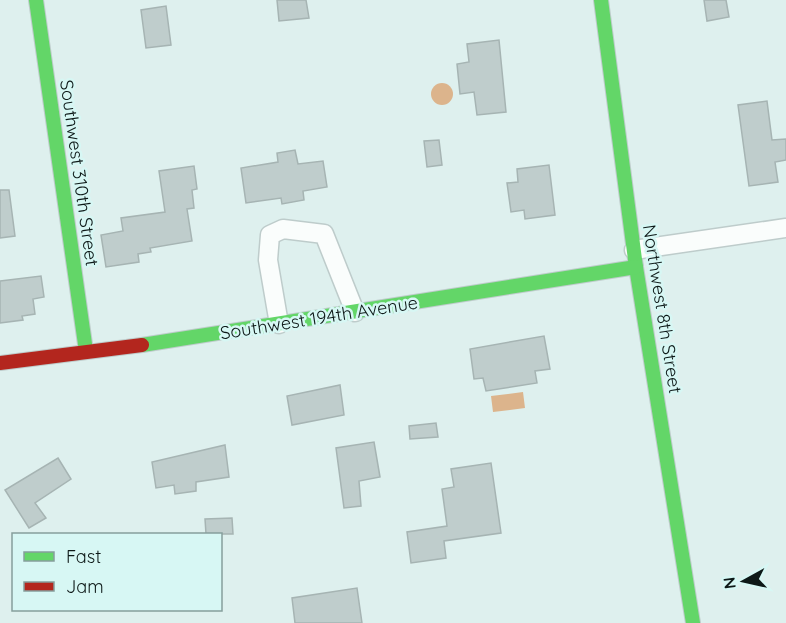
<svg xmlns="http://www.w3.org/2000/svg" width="786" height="623" viewBox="0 0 786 623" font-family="Quicksand,sans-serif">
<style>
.water{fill:#dcb48c}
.building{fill:#bfcdcc;stroke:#a6b4b3;stroke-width:1.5}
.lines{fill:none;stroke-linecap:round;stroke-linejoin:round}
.street-casing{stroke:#becccb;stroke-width:21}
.fast-casing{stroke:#becccb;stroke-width:16}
.jam-casing{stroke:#becccb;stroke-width:16}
.street{stroke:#fafdfc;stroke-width:18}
.fast{stroke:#63d668;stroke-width:14}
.jam{stroke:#b3261e;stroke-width:14}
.labels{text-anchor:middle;stroke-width:5;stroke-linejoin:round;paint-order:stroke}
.street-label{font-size:18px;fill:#0d1817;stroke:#d7f7f4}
</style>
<rect width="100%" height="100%" fill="#def0ee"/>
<g class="water">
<circle cx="442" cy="94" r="11"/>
<path d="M523,392l2,16 -32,4 -2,-16z"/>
</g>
<g class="building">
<path d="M277,0h29l3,18 -30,3z"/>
<path d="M704,0h22l3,17 -22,4z"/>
<path d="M166,6l5,39 -25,3 -5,-38z"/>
<path d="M499,40l7,72 -29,3 -3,-23 -14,2 -3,-30 12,-2 -2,-18z"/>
<path d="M767,101l5,39 14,-1v21l-11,2 3,20 -29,4 -11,-81z"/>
<path d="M439,140l3,25 -15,2 -3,-26z"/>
<path d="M295,150l3,14 25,-3 4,26 -24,4 1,9 -22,4 -1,-6 -35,5 -5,-35 37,-6 -1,-9z"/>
<path d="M549,165l6,50 -30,4 -1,-9 -13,2 -4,-29 11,-1 -1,-13z"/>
<path d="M194,166l3,23 -5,1 2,18 -7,1 5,32 -42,7 1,4 -13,2 1,8 -33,5 -5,-32 22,-4 -2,-13 44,-6 -6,-41z"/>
<path d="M0,190h9l6,46 -15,2z"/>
<path d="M41,276l3,21 -11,2 2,15 -13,2 1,4 -23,3v-42z"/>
<path d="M544,336l6,33 -15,2 2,12 -51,8 -3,-13 -9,1 -4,-30z"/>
<path d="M340,385l4,30 -52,10 -5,-29z"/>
<path d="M436,423l2,14 -28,2 -1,-13z"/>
<path d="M374,442l6,35 -21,4 2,25 -17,2 -8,-60z"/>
<path d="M225,445l4,32 -33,5v9l-21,3 -1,-9 -18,3 -4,-26z"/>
<path d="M58,458l13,21 -36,24 11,15 -17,10 -24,-38z"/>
<path d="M491,463l10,70 -57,8 2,17 -35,5 -4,-31 40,-6 -5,-37 12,-2 -3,-18z"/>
<path d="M232,518l1,16h-27l-1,-15z"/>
<path d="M357,588l5,35h-67l-3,-25z"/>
</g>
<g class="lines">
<defs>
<g id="street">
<path d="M634,250l152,-22"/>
<path d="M279,324l-11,-64 2,-25 13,-6 41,5 31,78"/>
</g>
<g id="fast">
<path d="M36,0l50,351"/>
<path d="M601,0l35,267 57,356"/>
<path d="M142,345l494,-78"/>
</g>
<path id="jam" d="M0,363l142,-18"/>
</defs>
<use href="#street" class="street-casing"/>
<use href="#fast" class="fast-casing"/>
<use href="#jam" class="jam-casing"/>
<use href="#street" class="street"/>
<use href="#fast" class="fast"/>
<use href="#jam" class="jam"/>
</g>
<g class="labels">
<g class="street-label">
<text transform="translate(79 173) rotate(82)" y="6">Southwest 310th Street</text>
<text transform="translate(662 309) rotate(81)" y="6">Northwest 8th Street</text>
<text transform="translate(319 318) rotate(-9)" y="6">Southwest 194th Avenue</text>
</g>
</g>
<rect x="12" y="533" width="210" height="78" fill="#d7f7f4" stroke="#869e9c" stroke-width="1.5"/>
<rect x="24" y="552" width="30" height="9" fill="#63d668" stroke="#869e9c" stroke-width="1.5"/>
<text x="66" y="563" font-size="18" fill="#0d1817">Fast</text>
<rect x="24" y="582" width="30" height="9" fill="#b3261e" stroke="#869e9c" stroke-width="1.5"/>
<text x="66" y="593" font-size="18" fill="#0d1817">Jam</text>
<g transform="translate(744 581) rotate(262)" stroke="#d7f7f4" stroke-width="4.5" paint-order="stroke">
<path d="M0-4.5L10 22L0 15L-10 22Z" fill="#0d1817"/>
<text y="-9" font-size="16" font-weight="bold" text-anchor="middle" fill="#0d1817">N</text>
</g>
</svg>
